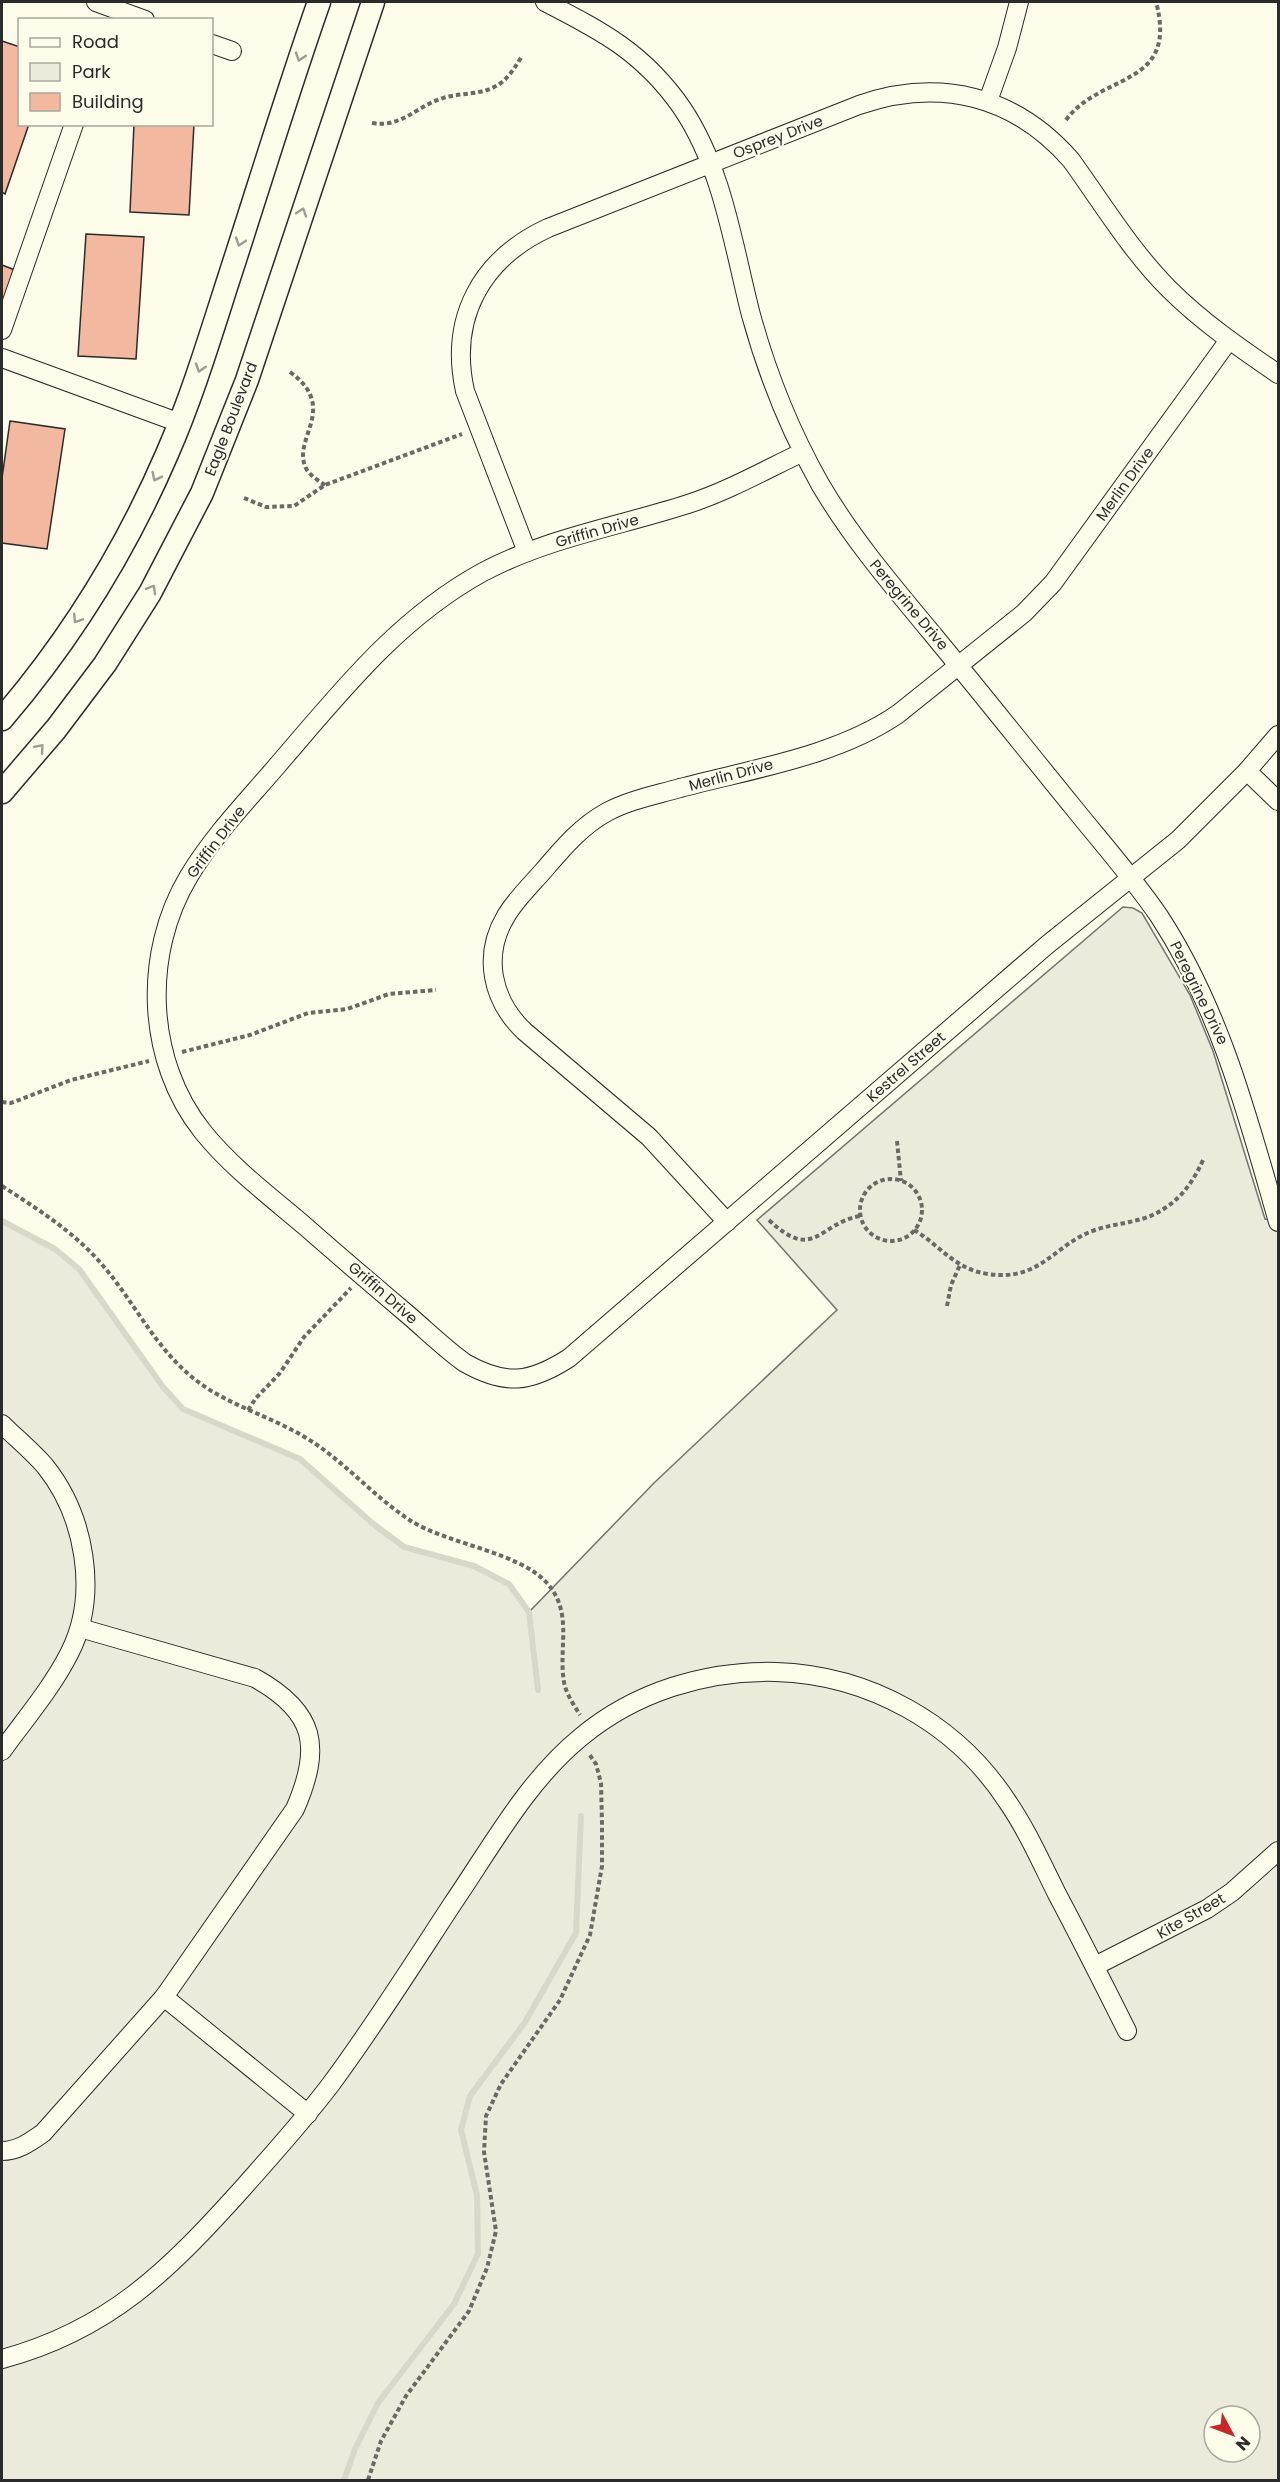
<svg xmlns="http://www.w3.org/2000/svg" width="1280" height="2482" viewBox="0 0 1280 2482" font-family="Poppins,sans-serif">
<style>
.green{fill:#ecebdb;stroke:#74746e;stroke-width:1.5;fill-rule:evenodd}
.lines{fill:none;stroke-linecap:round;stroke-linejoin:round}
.stream{stroke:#d8d7c9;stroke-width:6}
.building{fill:#f2b8a0;stroke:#2b2b2b;stroke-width:1.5}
.minor-casing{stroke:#2b2b2b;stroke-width:20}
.tertiary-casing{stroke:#2b2b2b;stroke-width:25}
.path{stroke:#6a6964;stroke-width:4;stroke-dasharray:4.5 3;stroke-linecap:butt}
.minor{stroke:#fdfbea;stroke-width:18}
.tertiary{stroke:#fdfbea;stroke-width:22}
.oneway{stroke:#9e9d94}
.labels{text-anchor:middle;stroke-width:4.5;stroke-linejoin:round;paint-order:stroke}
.street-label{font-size:15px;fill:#2b2b2b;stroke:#fdfbea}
</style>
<rect width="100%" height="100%" fill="#fdfbea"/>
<path class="green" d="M1123,907l10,1 9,5 48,82 23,56 52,168 13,2v1259h-1276v-1259l53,28 24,20 84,118 20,22 117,50 71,63 33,25 70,19 35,18 20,28 125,-129 183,-173 -80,-90zM1214,2416h36v36h-36z"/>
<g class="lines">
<g class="stream">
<path d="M2,1221l53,28 24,20 84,118 20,22 117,50 71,63 33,25 70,19 35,18 20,28 9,78"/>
<path d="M344,2480l11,-31 23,-46 76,-99 24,-50 -1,-59 -16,-65 9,-34 55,-74 51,-89 5,-117"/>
</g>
</g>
<g class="building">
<path d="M2,41l18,6v77h9l-24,70 -3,-2z"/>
<path d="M134,124h60l-5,91 -59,-3z"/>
<path d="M86,234l58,3 -8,122 -58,-3z"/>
<path d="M2,265l13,5 -13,38z"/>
<path d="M10,421l55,8 -18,120 -45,-6v-65z"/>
</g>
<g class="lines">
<defs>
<g id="minor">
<path d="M96,2l49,18"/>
<path d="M545,2c57,29 99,51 137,106 41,61 51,137 69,207 16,58 39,116 69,169 31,53 70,99 110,147 48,58 95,117 143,176 29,36 60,71 86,109 61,93 89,201 119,306"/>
<path d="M212,44l20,7"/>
<path d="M988,101l19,-53 12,-46"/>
<path d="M2,330l72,-206"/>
<path d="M2,358l178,65"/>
<path d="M803,452c-38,18 -75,39 -115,52 -68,22 -141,34 -205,68 -86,47 -144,122 -207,195 -30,35 -63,69 -87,109 -47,78 -43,185 14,256 29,36 68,65 103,95 33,29 67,58 100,86 20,17 38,35 59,50 41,23 65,20 104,-5l478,-413 131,-105 69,-69 31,-36"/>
<path d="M527,552l-62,-161c-16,-73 16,-132 83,-163l311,-123c81,-28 156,-9 212,55 31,43 60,91 98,129 33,33 71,59 109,85"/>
<path d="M1247,771l31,30"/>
<path d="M727,1222l-78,-85 -125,-106c-32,-31 -42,-75 -18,-115 10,-17 25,-31 38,-46 18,-21 37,-44 63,-58 22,-12 49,-17 73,-24 72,-19 157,-32 218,-74l126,-101 29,-30 176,-243"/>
<path d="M2,1424c14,14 30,27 43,42 40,50 54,128 25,186 -18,36 -45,67 -68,99"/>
<path d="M1095,1966l112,-57 25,-17 46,-41"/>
<path d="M164,1997l144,117"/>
<path d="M2,2151c16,0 28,-9 41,-18l121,-136 131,-188c27,-62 21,-97 -40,-131l-175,-50"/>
<path d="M2,2359c108,-29 167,-89 240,-170 30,-34 61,-68 89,-105 43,-58 82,-120 122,-181 39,-57 74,-122 128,-166 54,-45 125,-67 195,-65 93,3 180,51 231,129 20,29 34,61 50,93 24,45 47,91 70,137"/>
</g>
<g id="tertiary">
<path d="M2,719c67,-78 124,-170 165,-265 25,-57 43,-117 62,-176 30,-92 58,-185 90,-276"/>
<path d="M2,792l54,-63 49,-65 45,-71 52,-100 45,-113 126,-378"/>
</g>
</defs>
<use href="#minor" class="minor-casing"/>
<use href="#tertiary" class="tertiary-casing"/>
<g class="path">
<path d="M1066,120c35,-48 113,-32 90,-118"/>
<path d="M372,123c28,5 43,-15 68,-24 19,-7 40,-3 58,-14 11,-7 17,-18 24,-29"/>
<path d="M290,372c51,37 -1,68 17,98 5,7 12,11 18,15"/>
<path d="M244,498l22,9 28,-1 31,-21 137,-51"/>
<path d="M182,1052l68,-17 58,-22 39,-4 42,-15 47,-4"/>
<path d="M2,1102l9,1 60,-23 78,-19"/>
<path d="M897,1141l4,40"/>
<circle cx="891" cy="1210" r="31"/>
<path d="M2,1186c34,22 69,44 96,74 32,35 52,79 87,111 35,33 83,43 123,68 37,23 66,58 103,82 37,23 107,31 135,61 28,30 12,65 18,100 2,12 10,23 16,33"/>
<path d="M769,1220c45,43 50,3 91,-4"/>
<path d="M914,1230c27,16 40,39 74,44 53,8 66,-30 107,-44 24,-8 49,-7 70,-22 19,-12 30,-30 39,-50"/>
<path d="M947,1306l4,-21 9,-20"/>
<path d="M248,1410l8,-12 24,-25 24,-36 47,-49"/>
<path d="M368,2480l13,-39 25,-45 63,-85 18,-43 9,-37 -12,-79 2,-36 15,-32 59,-84 30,-65 12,-69v-43l-1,-40 -5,-19 -7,-10"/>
</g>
<use href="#minor" class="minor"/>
<use href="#tertiary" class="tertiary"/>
</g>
<defs><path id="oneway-chevron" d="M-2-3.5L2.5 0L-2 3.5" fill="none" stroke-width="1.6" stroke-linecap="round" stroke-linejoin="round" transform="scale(1.5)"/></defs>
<g class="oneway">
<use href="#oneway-chevron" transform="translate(300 57) rotate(108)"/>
<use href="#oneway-chevron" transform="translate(302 212) rotate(-72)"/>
<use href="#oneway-chevron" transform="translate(240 242) rotate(108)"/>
<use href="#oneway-chevron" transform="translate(200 368) rotate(108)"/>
<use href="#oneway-chevron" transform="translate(156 477) rotate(116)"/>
<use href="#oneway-chevron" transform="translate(152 589) rotate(-60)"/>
<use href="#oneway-chevron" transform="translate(77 619) rotate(123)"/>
<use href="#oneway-chevron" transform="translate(40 748) rotate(-49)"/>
</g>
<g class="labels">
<g class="street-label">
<text transform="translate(778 137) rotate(-21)" y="5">Osprey Drive</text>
<text transform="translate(231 419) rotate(-69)" y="5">Eagle Boulevard</text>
<text transform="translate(1125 484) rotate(-54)" y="5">Merlin Drive</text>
<text transform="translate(597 531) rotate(-16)" y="5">Griffin Drive</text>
<text transform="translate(909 605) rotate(50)" y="5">Peregrine Drive</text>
<text transform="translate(731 775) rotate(-15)" y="5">Merlin Drive</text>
<text transform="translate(216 842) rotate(-53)" y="5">Griffin Drive</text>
<text transform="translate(1199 993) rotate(64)" y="5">Peregrine Drive</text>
<text transform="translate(906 1067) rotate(-41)" y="5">Kestrel Street</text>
<text transform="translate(383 1293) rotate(41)" y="5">Griffin Drive</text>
<text transform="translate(1191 1916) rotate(-30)" y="5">Kite Street</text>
</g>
</g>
<rect width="1280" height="2482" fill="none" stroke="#2b2b2b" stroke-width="6"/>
<rect x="18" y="18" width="195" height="108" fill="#fdfbea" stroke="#a9a89e" stroke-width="1.5"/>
<rect x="30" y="38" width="30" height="9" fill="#fdfbea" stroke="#a9a89e" stroke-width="1.5"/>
<text x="72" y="48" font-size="18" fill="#2b2b2b">Road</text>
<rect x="30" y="63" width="30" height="18" fill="#ecebdb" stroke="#a9a89e" stroke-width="1.5"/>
<text x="72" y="78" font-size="18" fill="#2b2b2b">Park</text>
<rect x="30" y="93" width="30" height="18" fill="#f2b8a0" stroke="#a9a89e" stroke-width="1.5"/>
<text x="72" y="108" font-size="18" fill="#2b2b2b">Building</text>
<g transform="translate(1232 2434) rotate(131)"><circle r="28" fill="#fdfbea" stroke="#a9a89e" stroke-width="1.5"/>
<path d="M0-4.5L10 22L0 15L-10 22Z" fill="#c62828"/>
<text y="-9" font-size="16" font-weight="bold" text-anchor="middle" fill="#2b2b2b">N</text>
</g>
</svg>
